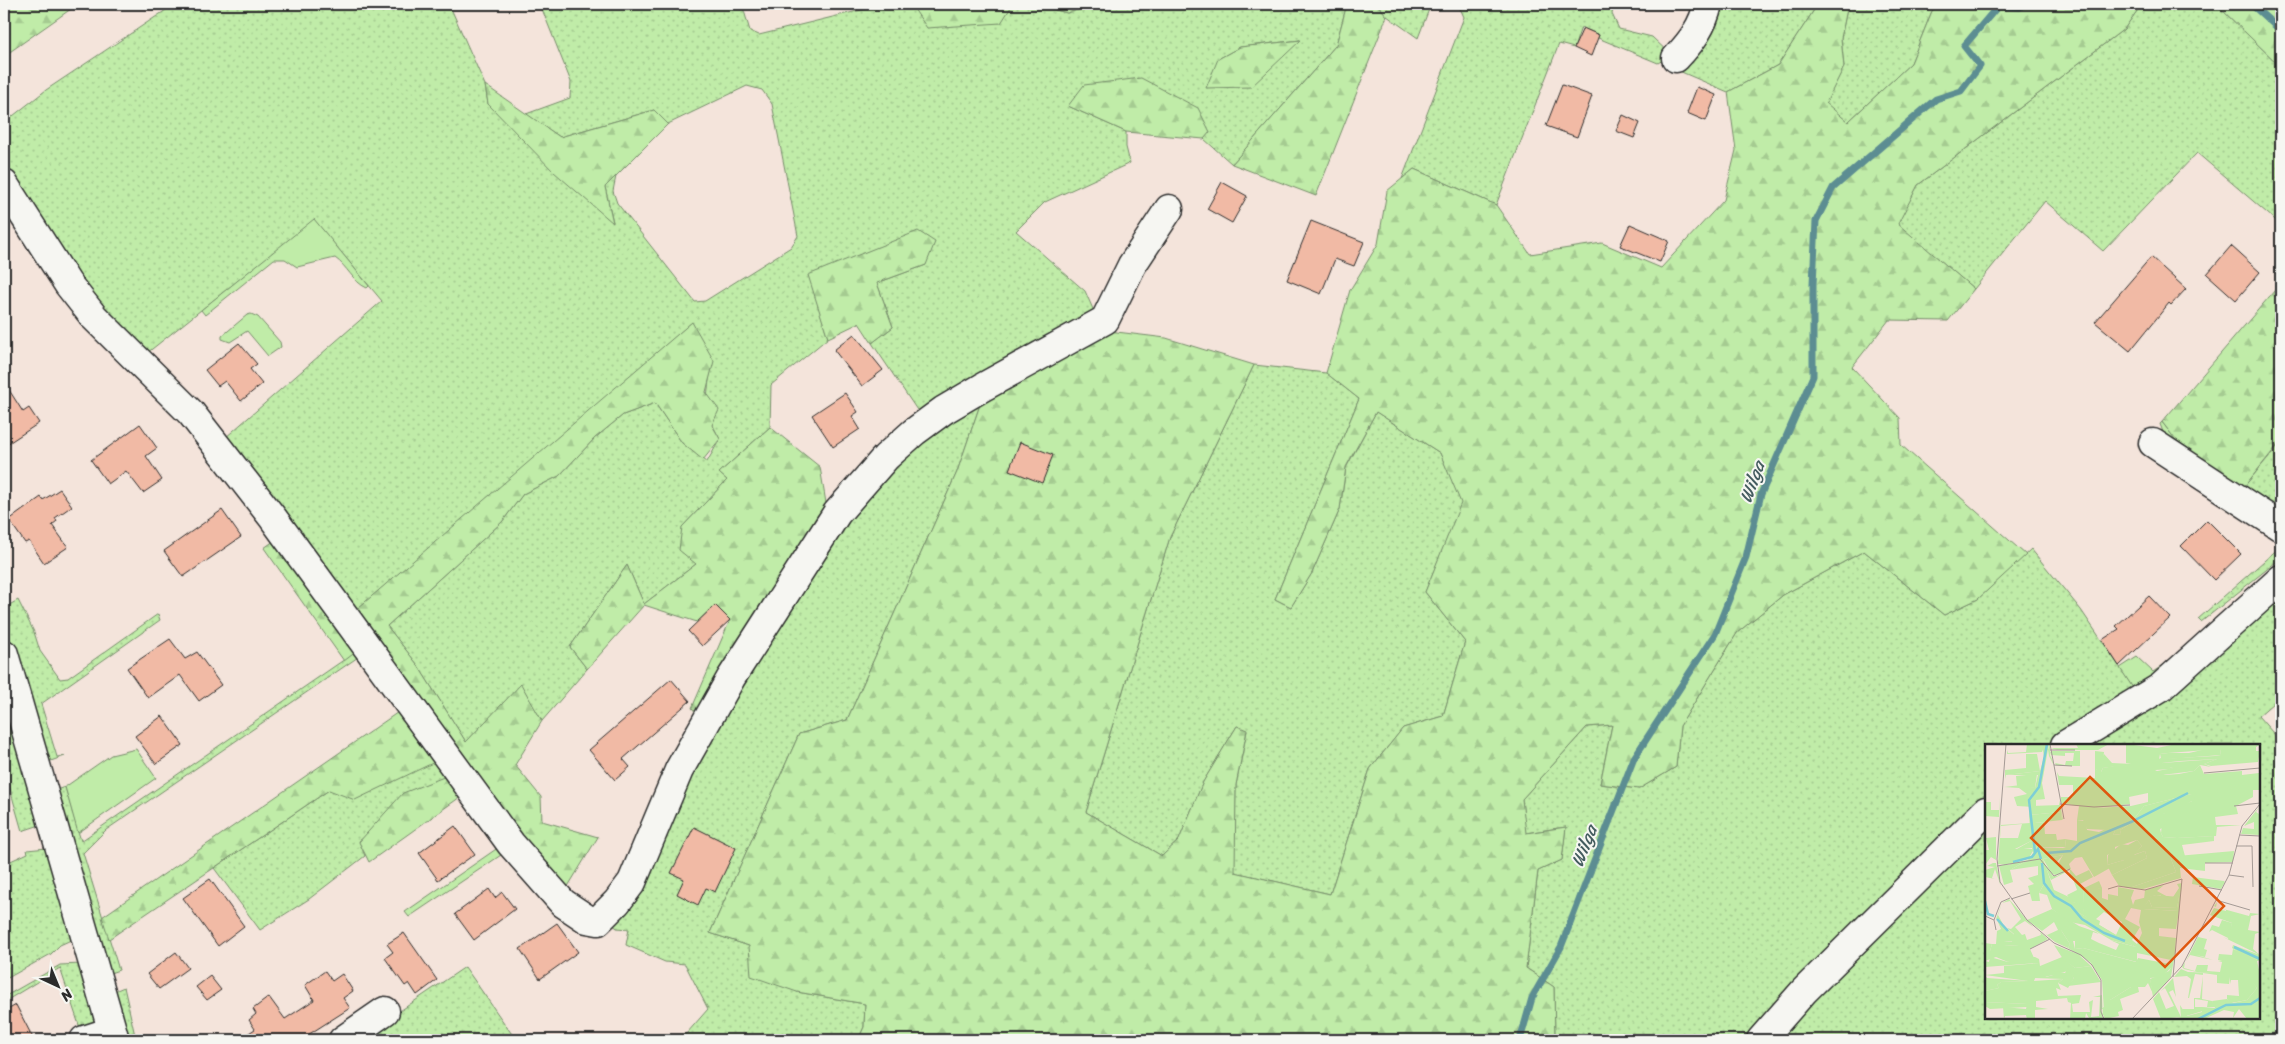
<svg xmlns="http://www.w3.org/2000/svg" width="2285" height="1044" viewBox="0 0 2285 1044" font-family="Sriracha,sans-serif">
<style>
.grass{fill:url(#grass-dots);stroke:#768c6a;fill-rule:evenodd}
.forest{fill:url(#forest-firs);stroke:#768c6a}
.green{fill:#c0eca8;stroke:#768c6a}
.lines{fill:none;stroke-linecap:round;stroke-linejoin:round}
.stream{stroke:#5c8d92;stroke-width:7}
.building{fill:#f1baa5;stroke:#2b2b2b}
.minor-casing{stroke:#2b2b2b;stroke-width:31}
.minor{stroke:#f6f6f2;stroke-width:28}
.labels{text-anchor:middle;stroke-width:4;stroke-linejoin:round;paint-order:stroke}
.water-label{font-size:18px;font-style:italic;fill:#445c5f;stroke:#f6f6f2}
.inset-river{fill:none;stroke:#7dced7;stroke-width:2.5}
.inset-road{fill:none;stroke:#a49a95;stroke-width:1}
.view{fill:#df570e;fill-opacity:0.15;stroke:#df570e;stroke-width:2.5}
.inset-edge{fill:none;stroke:#2b2b2b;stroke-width:2.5}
</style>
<defs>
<pattern id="grass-dots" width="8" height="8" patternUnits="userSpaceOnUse" patternTransform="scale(1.25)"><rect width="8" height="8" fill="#c0eca8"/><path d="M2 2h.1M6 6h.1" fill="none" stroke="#a5cb91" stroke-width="1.8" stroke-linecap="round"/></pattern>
<pattern id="forest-firs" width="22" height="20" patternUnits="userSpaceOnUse" patternTransform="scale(1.25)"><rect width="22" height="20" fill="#c0eca8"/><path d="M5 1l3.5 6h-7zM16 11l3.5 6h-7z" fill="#a5cb91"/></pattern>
</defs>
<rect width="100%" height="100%" fill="#f4e4db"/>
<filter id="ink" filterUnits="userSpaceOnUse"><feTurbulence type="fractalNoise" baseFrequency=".02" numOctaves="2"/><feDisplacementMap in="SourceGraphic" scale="10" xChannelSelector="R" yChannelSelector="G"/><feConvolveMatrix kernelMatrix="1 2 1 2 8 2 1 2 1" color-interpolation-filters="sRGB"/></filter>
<g filter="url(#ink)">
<g class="grass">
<path d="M175,4h274l36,81 3,19 125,118 -8,-35 11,-11 -3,15 4,12 78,99 10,-1 86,-54 7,-11 -26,-132 -10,-14 -15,-4 -79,38 -14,-14 -94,27 -34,-23 44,-16 1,-16 -31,-78h202l8,27 9,4 127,-31h46l-18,5 86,14 13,-19h21l33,9 31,-9h249l-11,41 -104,119 -28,-25 6,-8 -142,-25 58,26v15l4,16 -85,39 -29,29 69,60 11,25 -173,103 -51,-76 21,-16 -16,-44 49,-18 -117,10 19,63 -57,47 -1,42 -51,46 8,7 -45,47 14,37 -52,40 -17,-39 -57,82 17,22 -45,52 -21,-36 -55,57 -49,-78 -30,-38 115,-104 21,-28 36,-18 36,-38 28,-23 32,-12 27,40 25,19 13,-23c-17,-29 -14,-47 -7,-78l-22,-38 -170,148 -170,143 -126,-176 157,-137 -68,-81 -167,133 -32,-23 -111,-158v-49l42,-33zM1300,40l-82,19 22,-12z"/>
<path d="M1377,4h54l-13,34 -31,-22z"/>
<path d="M1458,4h156l-2,10 7,15 33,8 19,18 -13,8 -60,-25 1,-3 -18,-8 -7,21 -15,-4 -63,161 -82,-36 -12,10 62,-162z"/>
<path d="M1714,4h104l-40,61 -50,27 -56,-24z"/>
<path d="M1848,4h91l-7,7 -21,52 -63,59 -23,-19 19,-36 -3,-29z"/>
<path d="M2142,4h74l65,63v158l-84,-72 -94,98 -58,-50 -71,88 -77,-65 21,-39 206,-156z"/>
<path d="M1254,365l72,8 33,26 -84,200 16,8 21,-34 28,-64 6,-41 30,-56 64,41 22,50 -37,89 40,50 -22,74 -40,12 -33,41 -40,125 -96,-22 2,-87 11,-54 -10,-5 -34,56 -24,58 -17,16 -76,-44 84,-275z"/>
<path d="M984,393l-27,79 -110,248 -48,14 -89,199 39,13 48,46 68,12 -1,23 -6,13h-182l11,-7 21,-24 -23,-45 -20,-2 -39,-17 3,-16 -12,-1 -5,-4 122,-245 153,-214z"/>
<path d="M2162,422l13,17 68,49 38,-46v77l-114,-76 -7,-19z"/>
<path d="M2281,546v12l-80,64 -3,-3z"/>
<path d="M2031,549l50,61 55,81 17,-11 120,-103 -36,36 -83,73 -98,59h-70v59c-78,77 -162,151 -231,236h-200l-1,-53 -28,-19 12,-97 24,-11 4,-33 -41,6 -3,-34 65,-72 25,-2 -12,59 39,5 37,-22 4,-41 57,-93 46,-38 81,-44 80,64 34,-16z"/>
<path d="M2281,586v110l-23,20 23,26v287l-14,11h-498l217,-223v201h273v-273h-185z"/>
<path d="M18,600l16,32 6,19 20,28 8,-1 90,-64 2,6 -119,84 16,53 8,-1 -20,7 -41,-144v-11z"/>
<path d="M361,648l3,5 -258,177 -23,23 36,117 -12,4 -54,-183 12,-4 16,54z"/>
<path d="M4,712l10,27 26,86 -18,6 -18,-63z"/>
<path d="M439,760l10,15 -90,66 6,15 -56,43 -49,31 -46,-62 115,-78z"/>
<path d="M47,848l26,82 -2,10 -11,5 -9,9 -47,26v-116l24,-11 -1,-3z"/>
<path d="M82,964l16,54 -4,7 -14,3 -20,-60 -56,34v-5l56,-32z"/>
<path d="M465,967l51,73h-159z"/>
<path d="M124,987l12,53h-13l-13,-47z"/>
</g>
<g class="forest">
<path d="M4,4h74l-74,52z"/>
<path d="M932,4h81l-12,19 -74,5 -13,-19z"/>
<path d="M1034,4h64l-31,9z"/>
<path d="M1347,4h30l10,12 -71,180 -84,-32 104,-119z"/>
<path d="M1818,4h30l-7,34 3,29 -18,36 22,19 63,-59 21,-52 7,-7h203l-18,25 -206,156 -20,39 76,65 -26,32 -59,-1 -37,47 48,51 1,27 125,110 -48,44 -34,16 -80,-64 -81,44 -46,38 -57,93 -4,41 -37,22 -39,-5 12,-59 -25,2 -65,72 4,34 40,-6 -4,33 -24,11 -12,97 28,19 1,53h-697l6,-13 1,-23 -68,-12 -46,-16 -2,-30 -39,-13 89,-199 48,-14 110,-248 27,-79 116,-63 66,8 88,27 -84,172 -84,275 76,44 17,-16 24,-58 34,-56 10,4 -11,55 -1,87 95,22 40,-125 33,-41 40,-12 22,-74 -40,-50 36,-89 -21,-50 -64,-41 -30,55 -6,42 -28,64 -21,34 -16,-8 84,-200 -33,-26 24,-83 28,-46 9,-53 27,-22 82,36 34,49 72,-11 59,25 63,-68 12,-50 -8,-58 50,-27z"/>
<path d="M2216,4h65v63z"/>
<path d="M1301,40l-50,47 -45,1 12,-29 22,-12z"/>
<path d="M1141,78l57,30 12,24 -6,7 -78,-7 -58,-26 16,-21z"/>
<path d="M485,85l75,52 94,-27 14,14 -63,63 8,36 -59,-51 -66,-68z"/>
<path d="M918,231l17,11 -9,23 -49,18 16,44 -21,16 -13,-20 -31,15 -20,-63z"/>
<path d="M2281,283v158l-38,47 -68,-49 -13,-17z"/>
<path d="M692,322l22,39 -8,31 13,18 -7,15 8,14 -17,21 -21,-17 -27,-40 -32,12 -28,23 -36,38 -36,18 -21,28 -115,104 30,38 49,78 55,-58 21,37 -27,44 26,32 1,24 56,16 -34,56 -213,-279z"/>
<path d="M770,427l50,40 8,48 -127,203 -9,-10 38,-88 -15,-15 -18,17 -53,-17 -57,64 -17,-22 57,-82 17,39 52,-40 -17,-14 3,-23 45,-47 -8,-7z"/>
<path d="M281,536l80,112 -17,13 -80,-113z"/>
<path d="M404,708l35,52 -84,40 -26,-10 -220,149 -7,-22z"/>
<path d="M449,775l14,20 -94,67 -10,-20 44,-49z"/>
</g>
<g class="green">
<path d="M314,219l55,67 -2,2c-14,-6 -20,-22 -32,-30l-38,9 -12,-8h-11l-69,56 -4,-5z"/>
<path d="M251,314l7,3 22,25 1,5 -13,9 -21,-25 -17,11 -8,-3v-3l25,-21z"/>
<path d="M2189,648l-54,43 -15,-23 17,-11 16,15z"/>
<path d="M136,749l20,29 -78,55 -13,-46 46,-32z"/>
<path d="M502,845l5,6 -98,66 -4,-5z"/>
</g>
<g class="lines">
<g class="stream">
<path d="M2251,4l30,27"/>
<path d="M1520,1040l12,-42 29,-51 73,-189 81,-124 31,-77 15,-63 52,-118v-92l3,-63 17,-33 103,-89 25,-8 19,-25 -16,-20 34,-40 22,1 3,-3"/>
</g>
</g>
<g class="building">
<path d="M1583,28l16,7 -8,21 -17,-8z"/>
<path d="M1562,85l30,11 -15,41 -31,-11z"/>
<path d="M1697,87l19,8 -10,26 -19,-8z"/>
<path d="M1623,115l17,8 -6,15 -18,-7z"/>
<path d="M1222,182l25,14 -15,27 -25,-14z"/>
<path d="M1311,221l53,21 -10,24 -19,-7 -14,35 -34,-14z"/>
<path d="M1630,224l39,17 -9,21 -40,-16z"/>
<path d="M2231,246l29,26 -24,28 -29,-26z"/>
<path d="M2151,257l35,32 -15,16 -2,-2 -39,48 -35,-29z"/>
<path d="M854,334l29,36 -21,16 -28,-36z"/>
<path d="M239,343l18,21 -7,5 12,15 -21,17 -16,-20 -7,5 -13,-16z"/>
<path d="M4,382l19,30 6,-4 10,15 -35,23z"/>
<path d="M845,393l13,19 -6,4 8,13 -27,18 -21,-32z"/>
<path d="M140,424l17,24 -11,8 16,24 -19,13 -17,-22 -18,13 -17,-24z"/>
<path d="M1020,442l33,13 -11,28 -33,-13z"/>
<path d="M60,489l12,17 -17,12 2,3 -5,4 16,22 -24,16 -15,-22 -4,2 -16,-23 32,-23 2,3z"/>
<path d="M222,510l19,27 -58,40 -19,-26z"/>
<path d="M2207,520l34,34 -27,26 -33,-34z"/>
<path d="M2149,596l21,22 -51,48 -17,-26 17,-11 -3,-3z"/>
<path d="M715,605l15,15 -28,26 -14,-15z"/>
<path d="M170,639l15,20 12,-7 24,33 -22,16 -19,-26 -32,23 -21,-30z"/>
<path d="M671,679l19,22 -67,58 7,8 -15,13 -26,-30z"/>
<path d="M162,716l21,29 -27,19 -21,-28z"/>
<path d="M455,826l20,28 -37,26 -19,-27z"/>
<path d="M694,827l42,21 -21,44 -9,-4 -8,17 -21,-11 7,-15 -13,-6z"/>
<path d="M210,879l34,47 -26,20 -35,-48z"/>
<path d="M489,889l6,9 7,-6 13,17 -41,31 -19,-26z"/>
<path d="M557,923l21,29 -38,27 -20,-30z"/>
<path d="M404,933l33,47 -20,15 -8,-12 -4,3 -20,-28 8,-6 -6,-8z"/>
<path d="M176,952l12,16 -29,21 -12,-15z"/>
<path d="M325,971l7,10 10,-7 11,17 -10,7 7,10 -50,32h-62l17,-11 -6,-9 7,-6 -3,-5 16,-12 16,22 29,-19 -9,-15z"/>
<path d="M210,976l11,14 -14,10 -11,-13z"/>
<path d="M16,1005l18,35h-30v-28z"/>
</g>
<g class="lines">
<defs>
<g id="minor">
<path d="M1676,58c16,-17 27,-32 32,-54"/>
<path d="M4,184l64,100 26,33 97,96 82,105 238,326 52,59 24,16 11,2 19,-19 15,-20 47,-112 52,-92 106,-165 49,-56 28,-25 30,-22 39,-23 122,-67 27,-55 37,-56"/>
<path d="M2153,443l128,84"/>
<path d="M4,654l111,386"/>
<path d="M2065,745l96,-58 120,-108"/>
<path d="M84,1040l28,-9"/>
<path d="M343,1040l42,-29"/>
<path d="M1761,1040l43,-49 182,-180"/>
</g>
</defs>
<use href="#minor" class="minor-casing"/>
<use href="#minor" class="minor"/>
</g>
</g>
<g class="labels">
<g class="water-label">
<text transform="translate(1752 482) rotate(-70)" y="6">Wilga</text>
<text transform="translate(1584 846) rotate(-69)" y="6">Wilga</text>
</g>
</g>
<g transform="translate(1985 744)">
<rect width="275" height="275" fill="#f4e4db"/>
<path d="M42,0h18l-3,8 -35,2v-4l1,3 18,-1zM65,0v11l2,4 -2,-7 2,-1h28v15h-25l8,-1h-7l-1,-2 10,2 1,-4h7l1,-8h-9v3l-14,-1 3,11 -5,-10 -1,-6zM91,0h33l-11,6h-41l-6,-2h27zM141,0l31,4 19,-4 84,1 -4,2v4h4l-2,11 -47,4 -7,-2 13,-5 -37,2 -18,2 11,6 -18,1 10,5 14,-1 15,-3 6,-6 4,9 38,-3v4l17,-2 1,17h-7v7l-17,9 2,8 -23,3 1,8h25l-24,2 -1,9 -39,2 -14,-1 -2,-4 2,-19 29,-13 -1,-7 -47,12 -14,18 -10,6 1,4 -8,1 2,-4 -8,-1 -20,-1 -4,-9h-6l2,-14 -18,-3v-6h12v-12h-14l-2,-13 2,4 36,2v-27l9,1 -1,9 -7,9 5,2 2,-4 28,-5h-5zM235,5l1,6 -6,1 -56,3 1,-5 8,-1zM163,49v9l-17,4 -36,2 35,-4 -1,-7zM33,10h19l3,17 -34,4 -1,4v-9l21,-2v-14zM52,30l-2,14 -18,-2 -1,-10zM15,53l-1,20 -14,-1v-14h6v8h8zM74,56l4,19 -1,1 -1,-8 -32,3v-9l30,-1zM274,63l-3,5 3,2v21l-18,-1 2,-6 11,1v-7l-10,4zM16,76v5l29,-2 1,18 -16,8h19l-5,9 -21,7 -10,-1zM37,80l-4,14h-18l1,-12zM59,78l1,12h11l1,6 8,-1 1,8h-31v-24zM11,93v23l-5,-3 -6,8v-15h4l-3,-12zM152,96l5,6 -8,9 11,-4 2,7 -35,17 -4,-8 16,-7 -17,5 1,-10 13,-11 7,1zM249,107l-1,11 -28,1v8l-25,-3 1,10 -38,11 -14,-1 47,-16 -5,-13 6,-3zM78,111l-7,8 13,1 2,5 -15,6 -4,-1 -9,-15zM43,116l-18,10 3,12 -9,3 -5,-19zM58,117l10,15h4l9,-6 3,-1 2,1 5,6 13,-6 4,7 -13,7 4,4 -1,17 -11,-3 -5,-7 10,-5 -4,-11 -4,-2 1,-7 -19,10zM8,119h3l5,24 -6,-18 -3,9 3,1 -10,-2v-7l10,-3 -8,-1zM53,131l6,9 -5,9 1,8h-8l-4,-15 6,-2 -6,-6zM208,133l31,4 1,1 -4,7 -29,-5zM133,143l16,3 -3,8 2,7 2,-5 21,-5 23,2 -2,11 -25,-1 -3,-7 -6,9 36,2 -3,18 -17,-1v8l17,2 -1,15 -4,24 -18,20 -3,-18 19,-8 2,-3 -4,-5 4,-3 -34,-7v9l-54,-14 -8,1v-9l-14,-10 9,14 -2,4 -13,-6 -11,-9 3,2 11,-5 -4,-8 -12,9 -15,-11 25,-11 27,17 17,6 3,2 -6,-2 -2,7 8,4 17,7 3,-6 -9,-4 26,7 -33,-18 -26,-18 6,1 1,-20 5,-3 13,-1v10l6,2v-6l10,2zM146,164l10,2 -2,12 3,11 -5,11 -5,-4 8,-13 -15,-8zM119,168l18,10 -6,13 -17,-10 1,-4 -4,-2zM24,155l24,28 -8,-6 -10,6 7,8 3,-1 2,6 14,-5 -1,-3 8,7 -18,10 4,9 -13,-1 -13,5 -12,-5 -11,4v-18l7,1 -2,7 29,-5 -15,-1v-4l8,1 2,-8 -7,-6 4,1 10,-10 -11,-18 -8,2 -4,12 5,9 -7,-5 6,-16zM232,158l-1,5 33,9 1,-3 10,1 -9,2 -3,14 12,2 -5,2 -2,15 7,6 -37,-18 5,2 4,-16 -22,-8 4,-7 12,3v-1l-10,-3 -2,-1zM213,193l9,2 -3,10 3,1 -2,7 -9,-2 17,5 -23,-5 -4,6zM248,205l27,12h-3l3,13 -12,1 9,13 -10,12 -16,3 -4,-4v-4l12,1 -1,-16h-7l-1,4v-7l-1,7 -12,-1v-8l-14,-2 -1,26 10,2 4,6h-9l1,-6 -13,-2v8h7l1,4 -17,5 -4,-7h12v-11h-6l3,-19 -4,-3 -13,1 7,-8 7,3 28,1 -19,-1 -13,-3 -2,-2 3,-5 -1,6 11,3 2,-6h11l-1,6 13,1 2,-10 -4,-1h4l-4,-1 1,-6 13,1zM210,230l8,1 -3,23h-11zM77,213l13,11 16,-2 10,16 -33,4 6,-8 -6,-7 -23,6 -8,-4 -3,8 29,-2 -5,4 3,7 -5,-2 2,8 23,-1 -2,8 -7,1 1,8h17l-1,-10 4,-2 -2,17 8,-1 1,-19h-7l9,-2 1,24 -14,-1 -3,-5 -1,6h-15l1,-16 -3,-1 -1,-4 -31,3v6l12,2 -13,1v9h-8l-1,-4 -21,1 -1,3 -1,-12 23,2 1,-5 -42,-2v-11l14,-3 -2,-3 4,-3 27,-1 -43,-6 19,-2v-7l35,-3v-4l1,7zM188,234l3,19 -3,-7 -4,2 12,25 -20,2 -8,-20 6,-7 7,17 8,-3 -9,-18 -4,3zM146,243h7l1,5 -19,7 3,11 -5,2 1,4 -14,3 -4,-9 9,-10z" fill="#c0eca8" fill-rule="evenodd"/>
<path d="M64,0l-7,39 3,16 -9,1v7l-19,-1 -3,-9 13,-3 -8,-6 -15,-1 17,-2 14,3 3,-13h-32l34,-4 4,-14 -2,-12zM221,5h14l1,6 -65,5 5,-2 -1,-4 8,-1h21zM119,10l8,9 20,1 -29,4 -6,11 -1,-9zM232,15l-13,5 7,3 -11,-2 -6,6 -32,4 -10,-3 21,-4 -9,-1 -2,-4zM206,50l4,5 -8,5v7l-24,3 2,13 -5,2 1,4 2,4 14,1 37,-2v5l-32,4 3,11 -14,3 5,13 -47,16 -10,-2 -7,-11 35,-17 -2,-7 -12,4 9,-9 -5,-6 -22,7v5l-8,3v10l17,-5 -30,17 -12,-20 -7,1 -6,6h-11l5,-9 -20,4 11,31 15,7 4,5 10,2 1,-16 15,-7 3,7 -18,4 2,14 -3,4 3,6 -8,-4 58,35 -25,-7 -26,-15 -15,-3 -18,-13 -5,-14 -8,-2 5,-9 -6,-6v-12l-28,4 18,-10 5,-7 -1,-5 -17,2 16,-9 -2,-26 32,-3 1,8 -27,3v24l28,1 3,-1 -1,-8 12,2v-21l9,1 1,9 12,2 11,-5 5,4 -2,4 8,-1 -1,-4 10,-6 14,-18zM197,139l-3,28 -37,-2 7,-9 3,7 25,1 2,-11h-6l6,-9 -2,-4zM179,141l-7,6 11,6 -8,2 1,-4h-5l-12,4 1,-9zM12,176l20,17v5l-13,-1v4l15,1v5h-29l2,-7h4l1,-13 4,-2zM237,176l10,3 -2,16 -18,-9 -3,2 3,-7 7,2zM79,182l22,7 -3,8h-10l2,8 8,-1 53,14 2,-4 32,6 1,4 -10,9 -11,1 3,16 -5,-11 -3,4h-14l-21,13v9l-6,2 -2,-31 -12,-18 -22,-14 2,-4 -9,-14zM69,201l24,9 13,12 -16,2 -12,-9zM248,201l27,10v6l-18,-7 -10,-6zM5,213l18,5 7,-5h20l4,2v4l-54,4v-6l4,1zM83,224l6,10 -6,10 -10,-5 5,-4 -29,-1 1,-5h8l3,4 7,-2 1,-4 11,2zM259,229l16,1v45h-13l-8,-10 -6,9 1,-6 -10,-2 -20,9h-32l9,-2 -1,-12 7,11 15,-4v-5l13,1 -3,-7 15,-2 6,4 14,-3 10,-12zM0,232l2,2 42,3 -28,1 -4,3 2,3 -14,3zM0,258l42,2v3l-37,2 -5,-3z" fill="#c0eca8"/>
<path class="inset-river" d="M50,108l-6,-52 10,-13 8,-43M61,109l25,-2 9,-8 51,-21 57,-29M28,118l19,-5 6,-8 3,10M57,119l2,20 10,13 17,10 11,13 22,14 21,8M0,157l3,13 6,2M12,175l11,12M249,203l26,12M213,275l28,-14 25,-1 9,-6"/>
<path class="inset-road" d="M21,0l-9,115 3,23 27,38 27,23 27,12 11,10 9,15v32l3,7M65,0l14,75M65,6h25M69,21l18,1M219,29l56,-5M75,60l34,3 36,-2M249,62l26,-3M254,91l21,1M251,102h16l1,41M220,119h28M12,122l43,-7 14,17 16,-7M244,131l15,2M214,142l23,4M123,145l10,-3 27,4 37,-11 -9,98M26,155l19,-6M231,156l34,10M0,172l9,4 2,10M9,176l7,-18 9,-4M45,205l20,-10M147,275l50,-53 47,-91 13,-49 18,-22"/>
<path class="view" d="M105,33l134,129 -59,61 -134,-129z"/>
<rect width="275" height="275" class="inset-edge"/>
</g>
<rect width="2285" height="1044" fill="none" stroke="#f6f6f2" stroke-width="20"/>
<rect x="10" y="10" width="2265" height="1024" fill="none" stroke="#2b2b2b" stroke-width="2" filter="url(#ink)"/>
<g transform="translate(58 986) rotate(136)" stroke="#f6f6f2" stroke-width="4" paint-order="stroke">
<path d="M0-4L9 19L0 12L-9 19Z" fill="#2b2b2b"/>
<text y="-8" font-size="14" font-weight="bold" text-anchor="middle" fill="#2b2b2b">N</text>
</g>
</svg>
